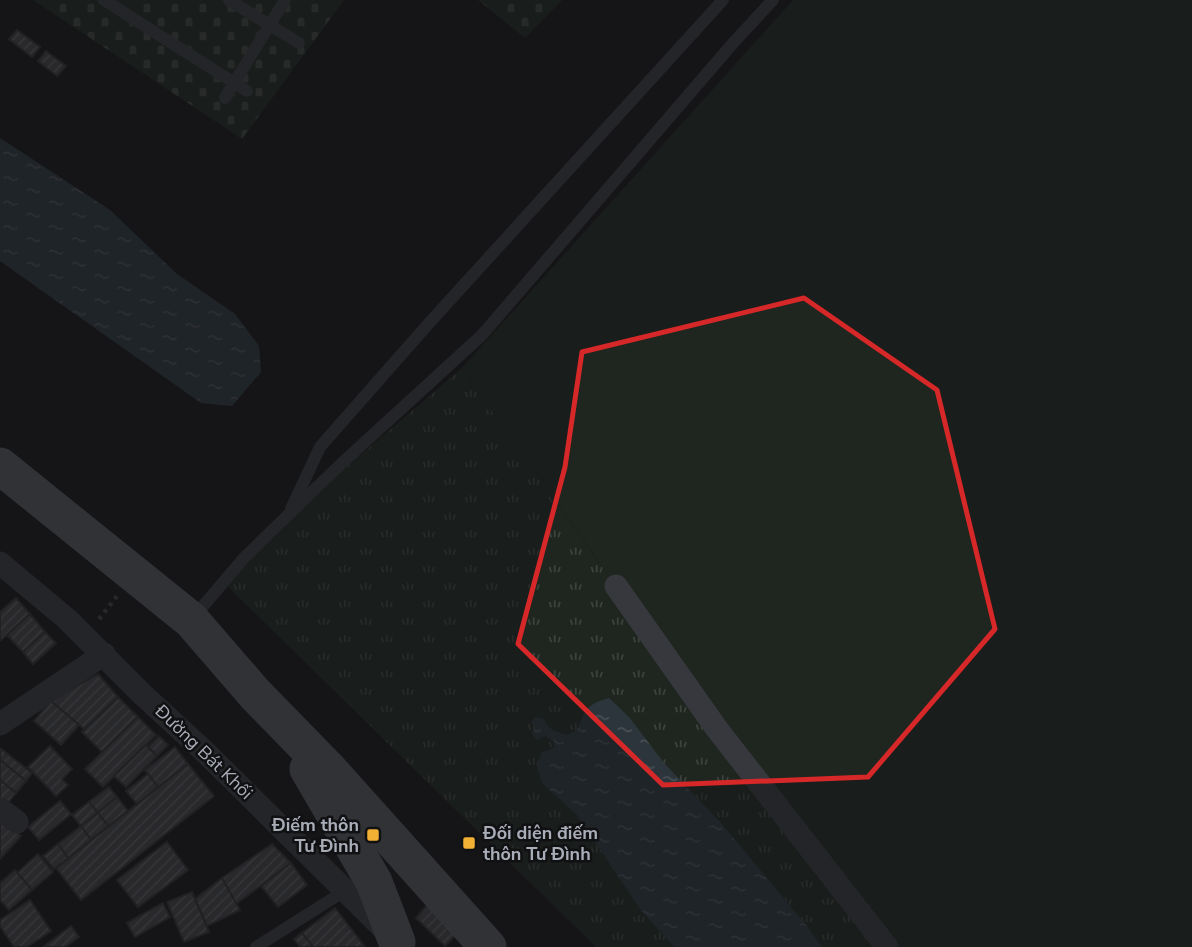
<svg xmlns="http://www.w3.org/2000/svg" width="1192" height="947" viewBox="0 0 1192 947" font-family="'Nunito Sans',sans-serif">
<style>
.grass{fill:url(#grass-tufts)}
.cemetery{fill:url(#cemetery-stones)}
.garden{fill:#1e261f}
.water{fill:url(#water-ripples)}
.building{fill:url(#building-hatch);stroke:#303034;stroke-width:2}
.lines{fill:none;stroke-linecap:round;stroke-linejoin:round}
.path{stroke:#3d3f44;stroke-width:4.5;stroke-dasharray:3.5 5;stroke-linecap:butt}
.service{stroke:#37383d;stroke-width:12}
.minor{stroke:#37383d;stroke-width:23}
.primary{stroke:#53555c;stroke-width:37}
.marked{fill:none;stroke:#d62828;stroke-width:5;stroke-linejoin:round}
.poi-dot{fill:#f2b134;stroke:#111113;stroke-width:2.5}
.labels{text-anchor:middle;stroke-width:5;stroke-linejoin:round;paint-order:stroke}
.street-label{font-size:18px;fill:#a8adb8;stroke:#111113}
.poi-label{font-size:18px;font-weight:bold;fill:#a8adb8;stroke:#111113;text-anchor:end}
</style>
<defs>
<pattern id="grass-tufts" width="24" height="20" patternUnits="userSpaceOnUse" patternTransform="scale(1.75)"><rect width="24" height="20" fill="#1e261f"/><path d="M3 7l-1-3M5 7V3M7 7l1-3M15 17l-1-3M17 17v-4M19 17l1-3" fill="none" stroke="#3c433d"/></pattern>
<pattern id="cemetery-stones" width="16" height="16" patternUnits="userSpaceOnUse" patternTransform="scale(1.75)"><rect width="16" height="16" fill="#1e261f"/><path d="M2 7V4a2 2 0 0 1 4 0v3zM10 15v-3a2 2 0 0 1 4 0v3z" fill="#3c433d"/></pattern>
<pattern id="water-ripples" width="26" height="14" patternUnits="userSpaceOnUse" patternTransform="scale(1.75)"><rect width="26" height="14" fill="#2c353c"/><path d="M2 4q2-2 4 0t4 0M15 11q2-2 4 0t4 0" fill="none" stroke="#485056"/></pattern>
<pattern id="building-hatch" width="6" height="6" patternUnits="userSpaceOnUse" patternTransform="scale(1.75)"><rect width="6" height="6" fill="#404145"/><path d="M-1 1l2-2M0 6l6-6M5 7l2-2" fill="none" stroke="#595a5e"/></pattern>
</defs>
<rect width="100%" height="100%" fill="#161618"/>
<path class="grass" d="M462,368l154,218 274,361h-294l-373,-365 34,-38z"/>
<g class="cemetery">
<path d="M33,0h311l-102,139z"/>
<path d="M478,0h84l-37,38z"/>
</g>
<path class="garden" d="M793,0h399v947h-302l-274,-361 -154,-218z"/>
<g class="water">
<path d="M0,138l110,72 67,64 58,40 24,32 2,26 -29,34 -31,-3 -201,-142z"/>
<path d="M609,698l20,19 35,46 57,60 85,102 16,22h-148l-34,-38 -63,-94 -35,-32 -5,-17 5,-14 12,-4v-7l-9,-5 -9,4 -4,-7 3,-5 -4,-6 4,-5 9,2c3,11 13,13 23,16l10,-5c8,-20 10,-26 32,-32z"/>
</g>
<g class="building">
<path d="M17,30l23,17 -8,10 -23,-18z"/>
<path d="M46,51l20,15 -9,10 -19,-15z"/>
<path d="M16,598l14,16 -30,27v-29z"/>
<path d="M30,614l15,18 -22,20 -16,-17z"/>
<path d="M45,632l11,11 -23,21 -10,-12z"/>
<path d="M98,674l20,23 -34,32 -33,-28z"/>
<path d="M118,697l20,20 -36,35 -20,-20z"/>
<path d="M51,701l28,24 -18,20 -27,-24z"/>
<path d="M138,717l18,18 -53,52 -18,-18z"/>
<path d="M159,736l9,9 -11,11 -9,-9z"/>
<path d="M146,745l11,11 -31,31 -12,-11z"/>
<path d="M50,746l22,23 -10,10 6,6 -12,11 -28,-29z"/>
<path d="M175,747l13,17 -30,23 -13,-17z"/>
<path d="M0,748l32,25 -6,8 -26,-21z"/>
<path d="M0,760l26,21 -10,12 -16,-13z"/>
<path d="M188,764l26,32 -133,104 -25,-32z"/>
<path d="M148,774l10,13 -21,17 -11,-13z"/>
<path d="M0,780l16,13 -11,14 -5,-3z"/>
<path d="M109,787l8,10 -19,16 -9,-11z"/>
<path d="M117,797l11,14 -20,15 -10,-13z"/>
<path d="M60,801l11,13 -32,26 -11,-13z"/>
<path d="M89,802l9,11 -17,13 -9,-11z"/>
<path d="M98,813l10,13 -17,14 -10,-14z"/>
<path d="M0,816l21,20 -21,23z"/>
<path d="M81,826l10,14 -23,18 -10,-14z"/>
<path d="M167,842l21,28 -50,37 -21,-27z"/>
<path d="M58,844l10,14 -14,11 -11,-13z"/>
<path d="M272,844l19,19 -55,41 -14,-26z"/>
<path d="M38,854l15,18 -21,18 -15,-17z"/>
<path d="M291,863l16,22 -29,22 -17,-21z"/>
<path d="M15,870l17,20 -23,20 -9,-10v-17z"/>
<path d="M222,878l18,32 -33,16 -12,-27z"/>
<path d="M192,892l17,40 -25,10 -17,-40z"/>
<path d="M30,900l21,31 -24,16h-13l-14,-21v-6z"/>
<path d="M430,902l30,28 -15,16 -29,-28z"/>
<path d="M163,903l7,14 -35,20 -8,-14z"/>
<path d="M335,908l30,39h-52l-11,-14z"/>
<path d="M71,926l8,11 -14,10h-22z"/>
<path d="M302,933l11,14h-13l-6,-8z"/>
</g>
<g class="lines">
<path class="path" d="M99,619l18,-23"/>
<g class="service">
<path d="M104,0l143,91"/>
<path d="M229,0l70,43"/>
<path d="M225,98l60,-98"/>
<path d="M291,509l29,-62 110,-125 293,-322"/>
<path d="M192,619l52,-61 44,-43 53,-51 141,-129 252,-293 39,-42"/>
<path d="M256,947l90,-57"/>
</g>
<g class="minor">
<path d="M0,563l67,56 75,75 63,58 180,178"/>
<path d="M616,586l101,143 170,218"/>
<path d="M0,724l104,-70"/>
<path d="M0,809l17,13"/>
</g>
<g class="primary">
<path d="M0,466l191,154 64,74 76,78 157,175"/>
<path d="M308,769l66,113 23,60"/>
</g>
</g>
<path d="M0 0H1192V947H0ZM804,298l133,92 58,239 -127,148 -205,8 -145,-141 47,-177 17,-115z" fill="#161618" fill-opacity=".55" fill-rule="evenodd"/>
<path class="marked" d="M804,298l133,92 58,239 -127,148 -205,8 -145,-141 47,-177 17,-115z"/>
<g class="poi-dot">
<rect x="366" y="828" width="14" height="14" rx="3.5"/>
<rect x="462" y="836" width="14" height="14" rx="3.5"/>
</g>
<g class="labels">
<g class="street-label">
<text transform="translate(204 752) rotate(44)" y="6">Đường Bát Khối</text>
</g>
<g class="poi-label">
<text x="359" y="831">Điếm thôn<tspan x="359" dy="21">Tư Đình</tspan></text>
<text x="483" y="839" text-anchor="start">Đối diện điếm<tspan x="483" dy="21">thôn Tư Đình</tspan></text>
</g>
</g>
</svg>
